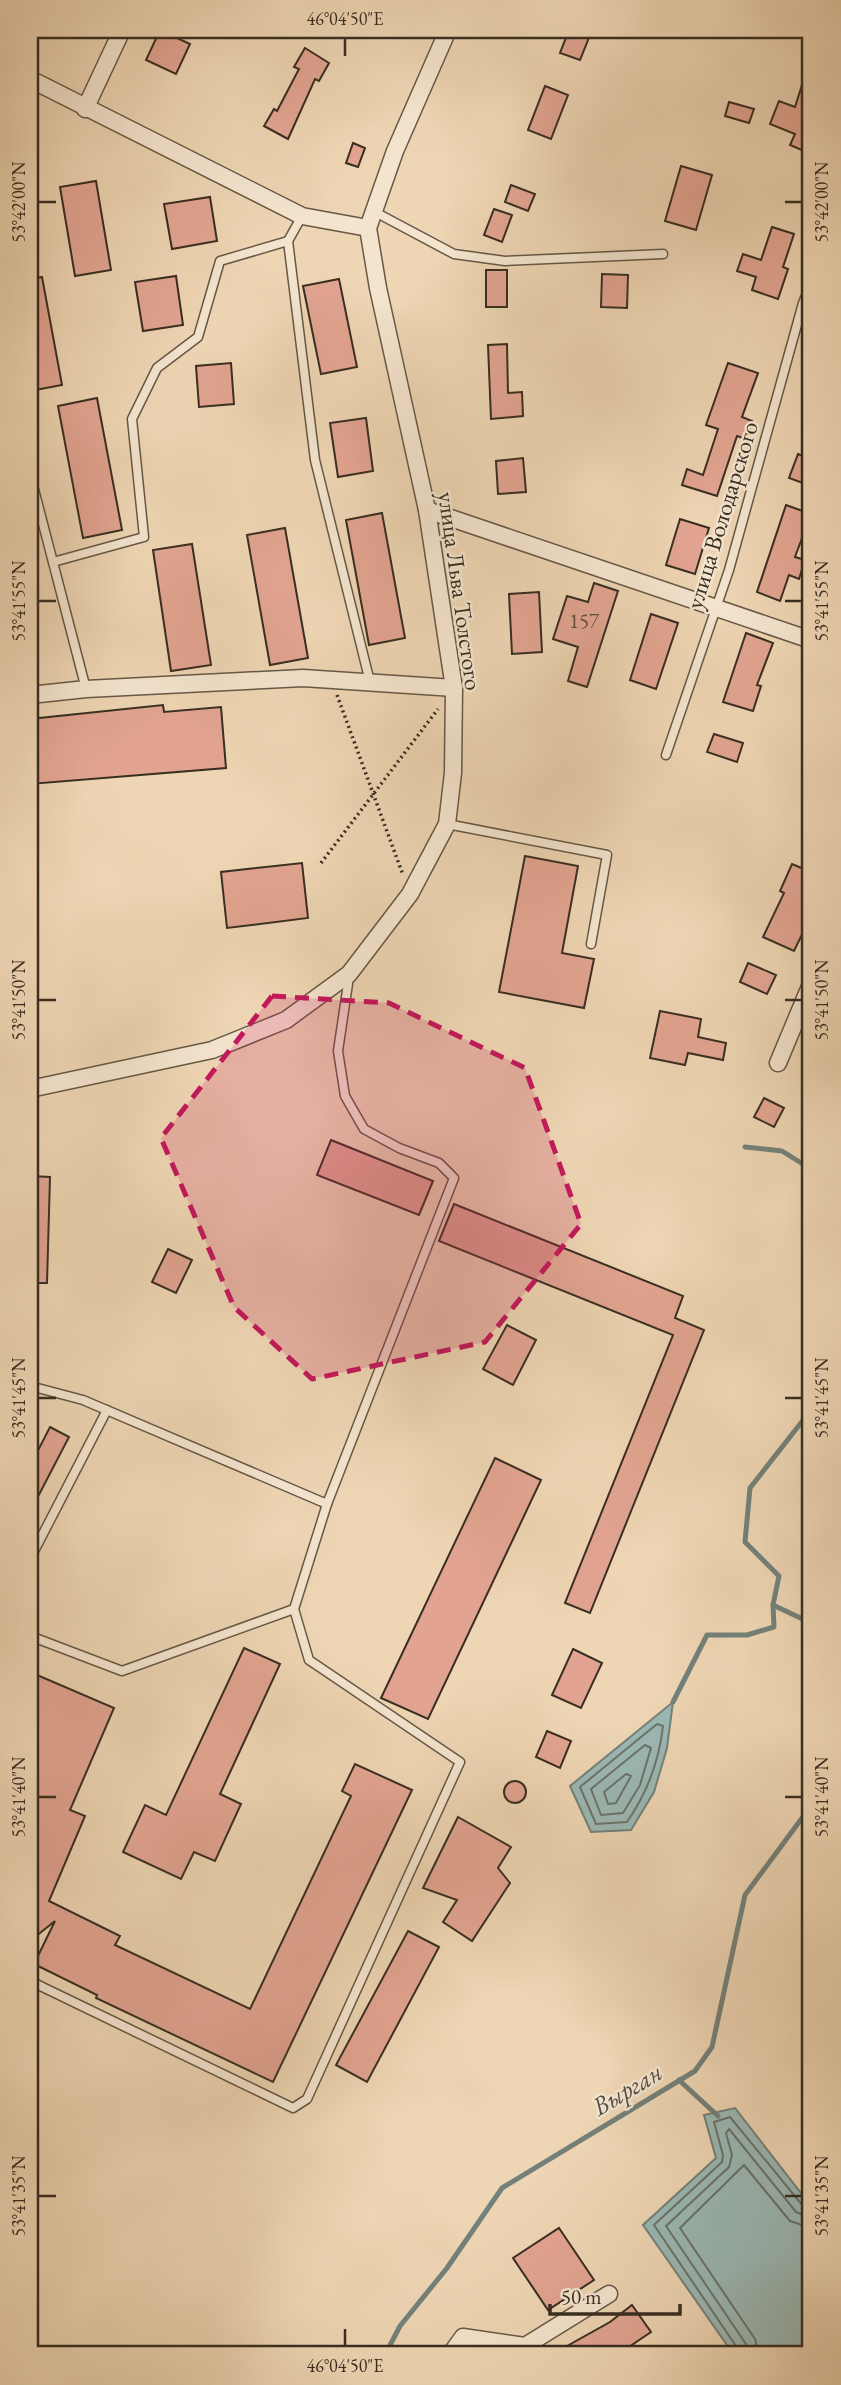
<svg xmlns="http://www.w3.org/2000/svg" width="841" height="2385" viewBox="0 0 841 2385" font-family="'EB Garamond',serif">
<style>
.water{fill:#9bb8b4;stroke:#73817a;stroke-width:2}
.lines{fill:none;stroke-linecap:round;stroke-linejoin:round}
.shore{stroke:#6a736b;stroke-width:2}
.stream{stroke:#73817a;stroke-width:5}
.building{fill:#e2a491;stroke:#382e22;stroke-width:2}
.lane-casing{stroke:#665846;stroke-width:11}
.street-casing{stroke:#665846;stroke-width:19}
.path{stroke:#382e22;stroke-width:3.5;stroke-dasharray:2 3.5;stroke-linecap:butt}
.lane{stroke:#f4e4ce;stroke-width:8}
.street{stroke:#f4e4ce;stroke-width:16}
.marked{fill:#c2185b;fill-opacity:0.2;stroke:#c2185b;stroke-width:5;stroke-dasharray:14 9;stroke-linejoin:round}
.ticks{fill:none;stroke:#382e22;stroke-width:2.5}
.labels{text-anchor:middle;stroke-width:5;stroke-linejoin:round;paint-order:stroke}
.number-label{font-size:21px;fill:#624c3e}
.street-label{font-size:24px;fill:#382e22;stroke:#f4e4ce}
.water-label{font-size:26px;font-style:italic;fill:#515046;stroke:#f4e4ce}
.neatline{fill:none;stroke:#382e22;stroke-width:2.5}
.ticks-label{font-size:18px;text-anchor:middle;fill:#382e22}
</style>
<rect width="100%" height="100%" fill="#eed5b3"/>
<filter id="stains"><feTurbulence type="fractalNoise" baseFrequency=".00286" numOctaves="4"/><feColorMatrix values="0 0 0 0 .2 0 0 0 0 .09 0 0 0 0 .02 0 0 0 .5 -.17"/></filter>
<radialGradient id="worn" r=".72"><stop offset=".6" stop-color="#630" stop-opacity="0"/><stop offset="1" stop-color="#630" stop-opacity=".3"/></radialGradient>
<g class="water">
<path d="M673,1702l-6,46 -13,44 -23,38 -40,2 -21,-46z"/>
<path d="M735,2108l76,98v149h-77l-91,-130 73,-67 -12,-43z"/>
</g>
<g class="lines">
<g class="shore">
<path d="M657,1724l6,2c-4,36 -16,67 -36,96l-31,2 -16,-37z"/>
<path d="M645,1745l6,3 -11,37 -17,28 -22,2 -10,-26z"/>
<path d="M626,1774l5,2 -15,27 -8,1 -4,-12z"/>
<path d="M740,2355l-2,-6 -84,-124 68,-63 1,-7 -9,-33 16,-5 73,89 8,3"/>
<path d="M748,2355l-2,-11 -80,-118 63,-59 3,-12 -6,-22 3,-4 67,83 15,6"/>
<path d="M759,2355l-4,-16 -75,-111 64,-63 46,56 21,7"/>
</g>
<g class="stream">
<path d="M745,1147l37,4 29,18"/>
<path d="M811,1416l-7,3 -54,69 -5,54 34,34 -6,29 38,18"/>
<path d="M673,1702l34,-67h40l27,-8 -1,-22"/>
<path d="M679,2080l39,36"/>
<path d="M385,2355l15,-29 47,-58 55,-80 193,-117 17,-24 33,-152 66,-89"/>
</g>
</g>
<g class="building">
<path d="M160,30l30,14 -14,30 -30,-14z"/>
<path d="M569,30h23l-12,30 -20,-7z"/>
<path d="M305,48l24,15 -10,18 -4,-2 -27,60 -24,-13 10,-17 3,2 22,-42 -5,-2z"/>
<path d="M808,66l3,1v87l-21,-9 5,-11 -25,-10 9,-23 16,6z"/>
<path d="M545,86l23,9 -17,44 -23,-9z"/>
<path d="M729,102l25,7 -5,14 -24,-7z"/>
<path d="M353,143l12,5 -7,19 -12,-4z"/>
<path d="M681,166l31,9 -16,55 -31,-9z"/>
<path d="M96,181l15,89 -36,6 -15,-89z"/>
<path d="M511,185l24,9 -7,17 -23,-9z"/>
<path d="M210,197l7,44 -45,8 -8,-45z"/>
<path d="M494,209l18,6 -10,27 -18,-7z"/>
<path d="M772,227l22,7 -11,33 5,2 -10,30 -26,-9 4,-13 -19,-6 6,-17 18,6z"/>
<rect x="486" y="270" width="21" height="37"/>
<path d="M602,274l26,1 -1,33 -26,-1z"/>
<path d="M176,276l7,49 -40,6 -8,-49z"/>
<path d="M42,277l20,108 -32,6v-112z"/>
<path d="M339,279l18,88 -36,7 -18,-88z"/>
<path d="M507,344l1,49 14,-1 1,24 -32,3 -3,-74z"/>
<path d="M231,363l3,41 -35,3 -3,-41z"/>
<path d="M728,363l30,10 -16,44 10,4 -6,18 -9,-3 -20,60 -35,-11 5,-16 16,6 15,-46 -12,-4z"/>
<path d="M97,398l25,132 -39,8 -25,-132z"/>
<path d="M366,418l7,53 -35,6 -8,-54z"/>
<path d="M798,454l13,5v27l-22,-8z"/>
<path d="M523,458l3,34 -28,2 -2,-33z"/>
<path d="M786,505l25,9 -16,43 10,3 -6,19 -10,-4 -9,26 -23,-9z"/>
<path d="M382,513l23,125 -36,7 -23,-125z"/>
<path d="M680,519l29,9 -14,46 -29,-9z"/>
<path d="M285,528l23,130 -38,7 -23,-130z"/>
<path d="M192,544l19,121 -40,6 -18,-121z"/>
<path d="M594,583l24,8 -31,96 -19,-6 10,-34 -25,-8 14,-43 21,6z"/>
<path d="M539,592l3,60 -30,2 -3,-60z"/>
<path d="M651,614l27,9 -22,66 -26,-9z"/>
<path d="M746,633l27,10 -16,42 4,1 -8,25 -30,-9z"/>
<path d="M163,705l1,7 57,-5 5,61 -196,16v-65z"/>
<path d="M714,734l29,9 -6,19 -30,-10z"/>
<path d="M525,856l53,10 -16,87 32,6 -10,49 -85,-16z"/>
<path d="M302,863l6,55 -81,10 -6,-56z"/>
<path d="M792,864l19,8v44l-17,35 -31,-14 21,-44 -4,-2z"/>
<path d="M748,963l28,12 -9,19 -27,-12z"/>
<path d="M660,1011l41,8 -3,18 28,6 -3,17 -35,-7 -3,12 -35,-7z"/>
<path d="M764,1098l20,10 -10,19 -20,-10z"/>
<path d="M331,1140l102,41 -14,34 -102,-40z"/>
<path d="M30,1176l20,1 -3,106h-17z"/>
<path d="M454,1204l229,92 -8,22 29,12 -114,283 -25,-10 108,-268 -234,-94z"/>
<path d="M168,1249l24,11 -16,33 -24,-11z"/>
<path d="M507,1325l29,15 -23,45 -30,-16z"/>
<path d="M50,1427l19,10 -39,75v-46z"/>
<path d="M495,1458l46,22 -113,239 -47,-21z"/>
<path d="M244,1648l36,16 -60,130 21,10 -26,57 -21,-9 -13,27 -58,-27 22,-47 21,10z"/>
<path d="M573,1649l29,14 -21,45 -29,-13z"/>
<path d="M30,1672l84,36 -44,102 15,6 -36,85 71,35 -5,9 135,64 101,-213 -9,-5 13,-27 57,26 -139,292 -177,-84 1,-3 -63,-31 21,-43 -25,20z"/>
<path d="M547,1731l24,10 -11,27 -24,-11z"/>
<circle cx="515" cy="1792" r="11"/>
<path d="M458,1817l53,30 -13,21 12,15 -38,58 -29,-19 14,-22 -34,-12z"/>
<path d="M408,1931l31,16 -72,135 -31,-17z"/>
<path d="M559,2228l35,52 -46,30 -35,-52z"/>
<path d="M632,2305l19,27 -34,23h-66l59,-33z"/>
</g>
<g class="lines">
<defs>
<g id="lane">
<path d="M375,212l79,42 51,7 158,-7"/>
<path d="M302,216l-14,25 27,219 55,222"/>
<path d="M30,474l56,215"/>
<path d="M53,562l91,-25 -12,-118 25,-51 41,-31 22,-76 68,-20"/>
<path d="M666,755l63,-185 74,-267 8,-19"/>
<path d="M447,824l160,31 -16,89"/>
<path d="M30,1386l53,14 244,104"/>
<path d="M30,1559l77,-149"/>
<path d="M30,1636l92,35 172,-62 33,-105 127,-326 -15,-15 -40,-15 -35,-19 -19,-33 -7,-45 11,-74"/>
<path d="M30,1981l263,127 14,-9 153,-337 -151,-102 -15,-51"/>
</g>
<g id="street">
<path d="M30,79l272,137 66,12"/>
<path d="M85,109l37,-79"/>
<path d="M427,510l384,130"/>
<path d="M30,695l56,-6 217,-11 151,10"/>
<path d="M778,1063l33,-79"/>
<path d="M30,1089l182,-39 74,-30 63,-46 61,-80 37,-70 6,-51 1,-85 -27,-178 -49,-222 -10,-60 27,-77 53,-121"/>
<path d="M450,2355l13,-18 62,9 84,-52"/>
</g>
</defs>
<use href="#lane" class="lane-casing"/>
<use href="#street" class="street-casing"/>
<g class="path">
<path d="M337,695l66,180"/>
<path d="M321,863l117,-154"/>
</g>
<use href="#lane" class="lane"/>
<use href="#street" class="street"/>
</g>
<path class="marked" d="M272,996l117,7 136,65 56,156 -96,118 -173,37 -78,-72 -73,-169z"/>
<path class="ticks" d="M345,38v18M38,202h18M785,202h17M38,601h18M785,601h17M38,1000h18M785,1000h17M38,1398h18M785,1398h17M38,1797h18M785,1797h17M38,2196h18M785,2196h17M345,2329v17"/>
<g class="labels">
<g class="number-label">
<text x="584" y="628">157</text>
</g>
<g class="street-label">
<text transform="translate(722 515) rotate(-73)" y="8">улица Володарского</text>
<text transform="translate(460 591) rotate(82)" y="8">улица Льва Толстого</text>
</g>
<g class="water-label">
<text transform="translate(627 2089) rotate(-31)" y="9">Вырган</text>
</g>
</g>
<rect width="841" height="2385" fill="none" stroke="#eed5b3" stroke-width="77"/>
<path d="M550 2304v10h130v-10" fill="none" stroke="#382e22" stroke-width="3.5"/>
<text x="561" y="2304" font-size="21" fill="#382e22" stroke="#f4e4ce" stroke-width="5" paint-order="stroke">50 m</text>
<rect x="38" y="38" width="764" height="2308" class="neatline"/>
<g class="ticks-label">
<text x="345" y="25">46°04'50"E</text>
<text transform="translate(19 202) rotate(-90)" y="6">53°42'00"N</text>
<text transform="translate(822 202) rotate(-90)" y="6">53°42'00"N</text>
<text transform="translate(19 601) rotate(-90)" y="6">53°41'55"N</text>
<text transform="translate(822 601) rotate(-90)" y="6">53°41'55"N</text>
<text transform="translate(19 1000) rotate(-90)" y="6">53°41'50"N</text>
<text transform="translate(822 1000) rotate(-90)" y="6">53°41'50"N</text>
<text transform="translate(19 1398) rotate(-90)" y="6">53°41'45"N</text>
<text transform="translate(822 1398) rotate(-90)" y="6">53°41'45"N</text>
<text transform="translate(19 1797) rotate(-90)" y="6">53°41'40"N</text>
<text transform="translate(822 1797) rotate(-90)" y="6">53°41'40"N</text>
<text transform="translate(19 2196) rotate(-90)" y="6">53°41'35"N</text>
<text transform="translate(822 2196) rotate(-90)" y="6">53°41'35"N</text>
<text x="345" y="2372">46°04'50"E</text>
</g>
<rect width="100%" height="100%" filter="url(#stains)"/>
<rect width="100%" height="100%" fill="url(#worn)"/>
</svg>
